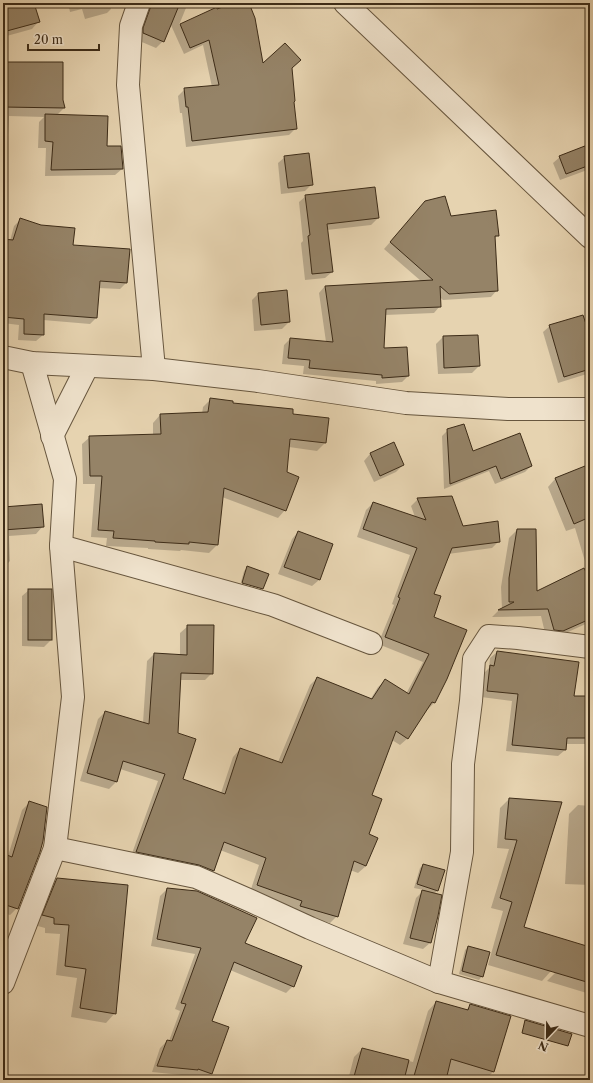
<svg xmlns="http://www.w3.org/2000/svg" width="593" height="1083" viewBox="0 0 593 1083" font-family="'Libre Caslon Text',serif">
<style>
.shadow{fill:#0003}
.building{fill:#958367;stroke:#3d2c18}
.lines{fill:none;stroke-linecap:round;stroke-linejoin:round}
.minor-casing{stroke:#67563e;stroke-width:24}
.minor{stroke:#efe2cc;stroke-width:22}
</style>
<rect width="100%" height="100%" fill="#e6d3b0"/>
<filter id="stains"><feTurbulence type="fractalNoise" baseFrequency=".005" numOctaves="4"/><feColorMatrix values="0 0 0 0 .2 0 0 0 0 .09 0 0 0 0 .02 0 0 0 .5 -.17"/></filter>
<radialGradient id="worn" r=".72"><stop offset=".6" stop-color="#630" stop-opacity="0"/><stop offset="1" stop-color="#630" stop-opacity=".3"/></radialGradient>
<g class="shadow">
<path d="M3,3h30l5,19 -6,7 -29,8z"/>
<path d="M68,3h42l1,6 -4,4 -22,6 -3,-10 -12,3z"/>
<path d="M149,3h39l-9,22 37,-16 1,1 20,-7h11l15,62 28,3 2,34 3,26 -7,7 -103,12 -4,-34h-2l-2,-17 7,-7 27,-2 -9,-42 -19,9 -14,-31 -7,18 -7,7 -19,-8z"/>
<path d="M3,63l59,37 2,8 -8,8 50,31 16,22 -7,6 -70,1 1,-28h-8l1,-26 5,-5 -35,-1 -2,36 -4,4z"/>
<path d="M590,145v24l-30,11 -7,-17 7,-6z"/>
<path d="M285,157l27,27 -7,7 -24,3 -3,-31z"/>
<path d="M306,196l72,22 -7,7 -44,5 5,42 -7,6 -20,2 -4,-37 2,-2 -4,-39z"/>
<path d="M419,209l31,9 48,17 -4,4 3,51 -6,7 -48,3 -3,-3v9l-6,7 -49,2 -2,34 25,27 -6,6 -26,2v-3l-73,-7 1,-8 -22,-2 2,-19 6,-6 36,3 -7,-49 6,-7 96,-5 -37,-32z"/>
<path d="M21,219l51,27 54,37 -6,6 -22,-1 -2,30 -6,6 -47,-4v15l-7,6 -18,-1 1,-15 -16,-2v-83l7,1 4,-15z"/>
<path d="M258,294l31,28 -7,7 -28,2 -2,-31z"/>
<path d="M550,326l40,14v33l-32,10 -15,-51z"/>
<path d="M477,336l2,30 -7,7 -34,1 -2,-30 7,-7z"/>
<path d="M211,399l21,5 60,10 33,29 -8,8 -28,-4 -3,26 -1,37 -7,8 -56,-21 -5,48 -8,8 -28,-3 -1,1 -32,-2v-1l-42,-2 1,-8 -16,-1 4,-53h-12l-1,-40 8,-7 63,-1v-13l7,-8 42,-1 1,-7z"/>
<path d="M448,430l25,23 58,13 -6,6 -30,12 -6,-13 -45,18 -2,-53z"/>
<path d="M393,443l10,22 -7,7 -22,10 -10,-21 6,-7z"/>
<path d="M3,451h3l1,57 36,18 -7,8 -27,2 1,25 -7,7z"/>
<path d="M590,465v157l-35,16 -9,-1 -5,-21 -49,1 6,-6 4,-2 -1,-22 8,-49 8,-8 19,62 51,-24 -12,-40 -9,3 -18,-44 7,-8z"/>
<path d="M418,499l45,28 36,14 -7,7 -44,6 -15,41 -1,22 2,86 -7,7 -19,28 -8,7 -8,-5 -21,56 -4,39 9,3 -10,28 -8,7 -8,-3 -13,46 -7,7 -36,-10 1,-5 -45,-16 9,-27 -39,-15 -7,21 -7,7 -76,-19 28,-78 -38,-12 -4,13 -7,7 -29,-8 18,-62 7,-7 38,11 4,-62 7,-7 26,2v-23l8,-7 24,47 -7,7h-25l-3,54 5,46 39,13 12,-36 7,-8 38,13 32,-77 7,-7 53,22 8,-13 8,-7 20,14 17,-32 -45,-18 16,-39 -2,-1 18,-49 -53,-18 9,-27 7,-7 42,14 -4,-11z"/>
<path d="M298,532l34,13 -13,35 -7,6 -34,-12 14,-35z"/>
<path d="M247,568l20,6 -5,15v-1l-21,-6 3,-11z"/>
<path d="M240,584l21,6 -2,2 -20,-6z"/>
<path d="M29,590l22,50 -7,7 -22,-1v-50z"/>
<path d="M497,652l76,45h17v47h-25v6l-7,6 -52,-5 6,-50 -31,-4 3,-24 5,-5 1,-10z"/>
<path d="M509,799l51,4 -37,125 28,43 -9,10 -54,-16 15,-54 -12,-3 18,-59 -12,-1 3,-40z"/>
<path d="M30,802l-13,106 -7,7 -7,-2v-52l5,-5 14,-46z"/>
<path d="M578,805l12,1v79l-25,-1 4,-70z"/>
<path d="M423,865l15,25 -4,4 -4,49 -7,6 -20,-5 13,-46 8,-8 -10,-2 6,-20z"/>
<path d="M57,879l58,134 -9,10 -35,-6 6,-39 -21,-3 4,-41 -15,-1v-5l-11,-3 14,-37z"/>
<path d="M167,889l77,55 49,42 -7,7 -56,-23 -19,51 17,6 -17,47 -7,6 -12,-5 -1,1 -39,-4 8,-24 7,-7h2l11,-30 -5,-2 20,-55 -44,-8 9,-50z"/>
<path d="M468,947l14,29 -3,4 -20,-6 6,-24z"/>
<path d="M590,968v26l-43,-13 8,-8z"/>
<path d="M436,1002l29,9 6,-6 35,25 -13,42 -8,8 -11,-3 -1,3h-125l6,-23 8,-8 51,13 15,-51z"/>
</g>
<g class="building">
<path d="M3,3h31l6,19 -37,10z"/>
<path d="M152,3h28l-16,39 -21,-9v-5z"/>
<path d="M234,3h15l6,15 8,45 22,-20 16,17 -9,8 3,33 -1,1 3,27 -105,12 -4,-34h-2l-2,-19 35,-3 -10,-45 -19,8 -10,-24 37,-17v2z"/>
<path d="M3,62h60v38l2,8 -62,-1z"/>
<path d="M45,114l63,2 -1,30h14l2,23 -72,1 2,-28 -8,-1z"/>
<path d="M590,144v21l-24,9 -7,-18z"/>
<path d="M309,153l4,32 -25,3 -4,-32z"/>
<path d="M375,187l4,31 -52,6 6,48 -21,2 -4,-38 2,-1 -5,-40z"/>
<path d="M445,196l6,20 45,-6 3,26h-4l3,55 -49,3 -9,-8 1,21 -55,2 -2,39 23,-1 2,29 -27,2v-3l-73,-7 1,-8 -22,-2 2,-20 43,4 -8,-56 108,-6 -43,-38 35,-41z"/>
<path d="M20,218l21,7 34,3 -2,17 57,4 -3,34 -27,-2 -3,37 -53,-4v21l-20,-1v-15l-21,-2v-78l10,1z"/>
<path d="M287,290l3,32 -29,3 -3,-32z"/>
<path d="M583,315l7,21v33l-26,8 -15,-52z"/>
<path d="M478,335l2,31 -36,2 -1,-32z"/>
<path d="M210,398l23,3v2l60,6v5l36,4 -3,25 -36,-4 -3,33 12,5 -13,34 -62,-23 -6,57 -29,-3v2l-34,-2v-1l-42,-3 1,-7 -16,-1 4,-54h-12l-1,-40 72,-2 -1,-20 48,-2z"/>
<path d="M464,424l9,27 47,-18 12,33 -31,13 -5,-13 -46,18 -3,-55z"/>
<path d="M394,442l10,23 -24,11 -10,-23z"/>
<path d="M590,464v53l-16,7 -19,-46z"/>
<path d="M452,496l11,30 35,-5 2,21 -48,6 -18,46 7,2 -7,21 33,13 -20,49 -12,24 -3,-1 -24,37 -12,-8 -24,64 10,4 -13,35 9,4 -12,28 -12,-5 -16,56 -38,-11 2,-5 -45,-16 9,-27 -42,-16 -10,29 -15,-6 -63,-13 29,-78 -42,-13 -6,21 -30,-9 18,-62 44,13 5,-71 33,2v-30h27l-1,49 -32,-1 -3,60 18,6 -13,40 42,15 15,-46 42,15 35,-86 55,22 13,-20 24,15 20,-40 -44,-17 15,-39 -2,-1 19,-49 -54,-19 10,-27 53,18 -9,-22z"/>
<path d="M42,504l2,23 -41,3v-23z"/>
<path d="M517,529h19l1,62 47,-23 6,12v39l-27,12 -9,-1 -6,-21 -50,1 16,-8h-5v-24z"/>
<path d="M298,531l35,13 -13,36 -36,-13z"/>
<path d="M247,566l22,8 -6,15 -21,-6z"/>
<rect x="28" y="589" width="24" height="51"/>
<path d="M497,651l82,11 -5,34h16v42h-23l-1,12 -54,-5 6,-51 -31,-3 3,-26 4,1z"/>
<path d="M509,798l53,4 -38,125 66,20v36l-94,-28 16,-53 -12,-4 17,-58 -12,-1z"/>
<path d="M29,801l18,6 -4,34 -3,11 -22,57 -15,-5v-34l4,-15 5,2z"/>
<path d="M423,864l22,6 -7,21 -21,-7z"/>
<path d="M57,878l71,7 -12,129 -36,-6 6,-39 -21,-3 4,-41 -15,-1v-6l-12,-3z"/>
<path d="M167,888l30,3 60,27 -12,25 57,23 -8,21 -60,-25 -22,59 17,6 -17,47 -14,-5v1l-41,-4 10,-26 5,1 14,-37 -5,-1 20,-55 -44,-9z"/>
<path d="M422,890l20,5 -4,21 -7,27 -21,-5z"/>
<path d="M468,946l22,6 -7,25 -21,-6z"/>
<path d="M436,1001l32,9 2,-6 41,12 -17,56 -43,-13 -5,21h-14l-18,-4z"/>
<path d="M525,1020l47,14 -4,12 -46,-13z"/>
<path d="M362,1048l47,12 -5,20h-51z"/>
</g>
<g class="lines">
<defs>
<g id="minor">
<path d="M139,3l-8,23 -3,59 26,284"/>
<path d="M345,3l245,234"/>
<path d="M3,357l29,6 122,6 104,12 148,22 102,6h82"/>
<path d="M52,436l35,-69"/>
<path d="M61,546l212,59 98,38"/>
<path d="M55,848l141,29 55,24 59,27 129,54 151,44"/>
<path d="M439,982l23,-130 1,-88 8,-63 3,-42 15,-23 29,2 72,9"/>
<path d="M3,983l52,-135 18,-151 -12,-151 4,-67 -33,-116"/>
</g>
</defs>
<use href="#minor" class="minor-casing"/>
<use href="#minor" class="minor"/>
</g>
<rect width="593" height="1083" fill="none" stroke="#e6d3b0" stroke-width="16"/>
<rect x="4" y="4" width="585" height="1075" fill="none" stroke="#3d2c18" stroke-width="2"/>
<rect x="8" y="8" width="577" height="1067" fill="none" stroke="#3d2c18"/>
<g transform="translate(547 1037) rotate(202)" stroke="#efe2cc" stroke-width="3" paint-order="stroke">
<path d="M0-3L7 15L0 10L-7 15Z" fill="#3d2c18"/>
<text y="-6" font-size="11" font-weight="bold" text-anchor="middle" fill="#3d2c18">N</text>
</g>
<path d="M28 44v6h71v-6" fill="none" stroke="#3d2c18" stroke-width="2"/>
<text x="34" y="44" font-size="12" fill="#3d2c18" stroke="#efe2cc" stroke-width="3" paint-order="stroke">20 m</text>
<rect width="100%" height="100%" filter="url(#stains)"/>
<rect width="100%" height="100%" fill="url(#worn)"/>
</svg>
